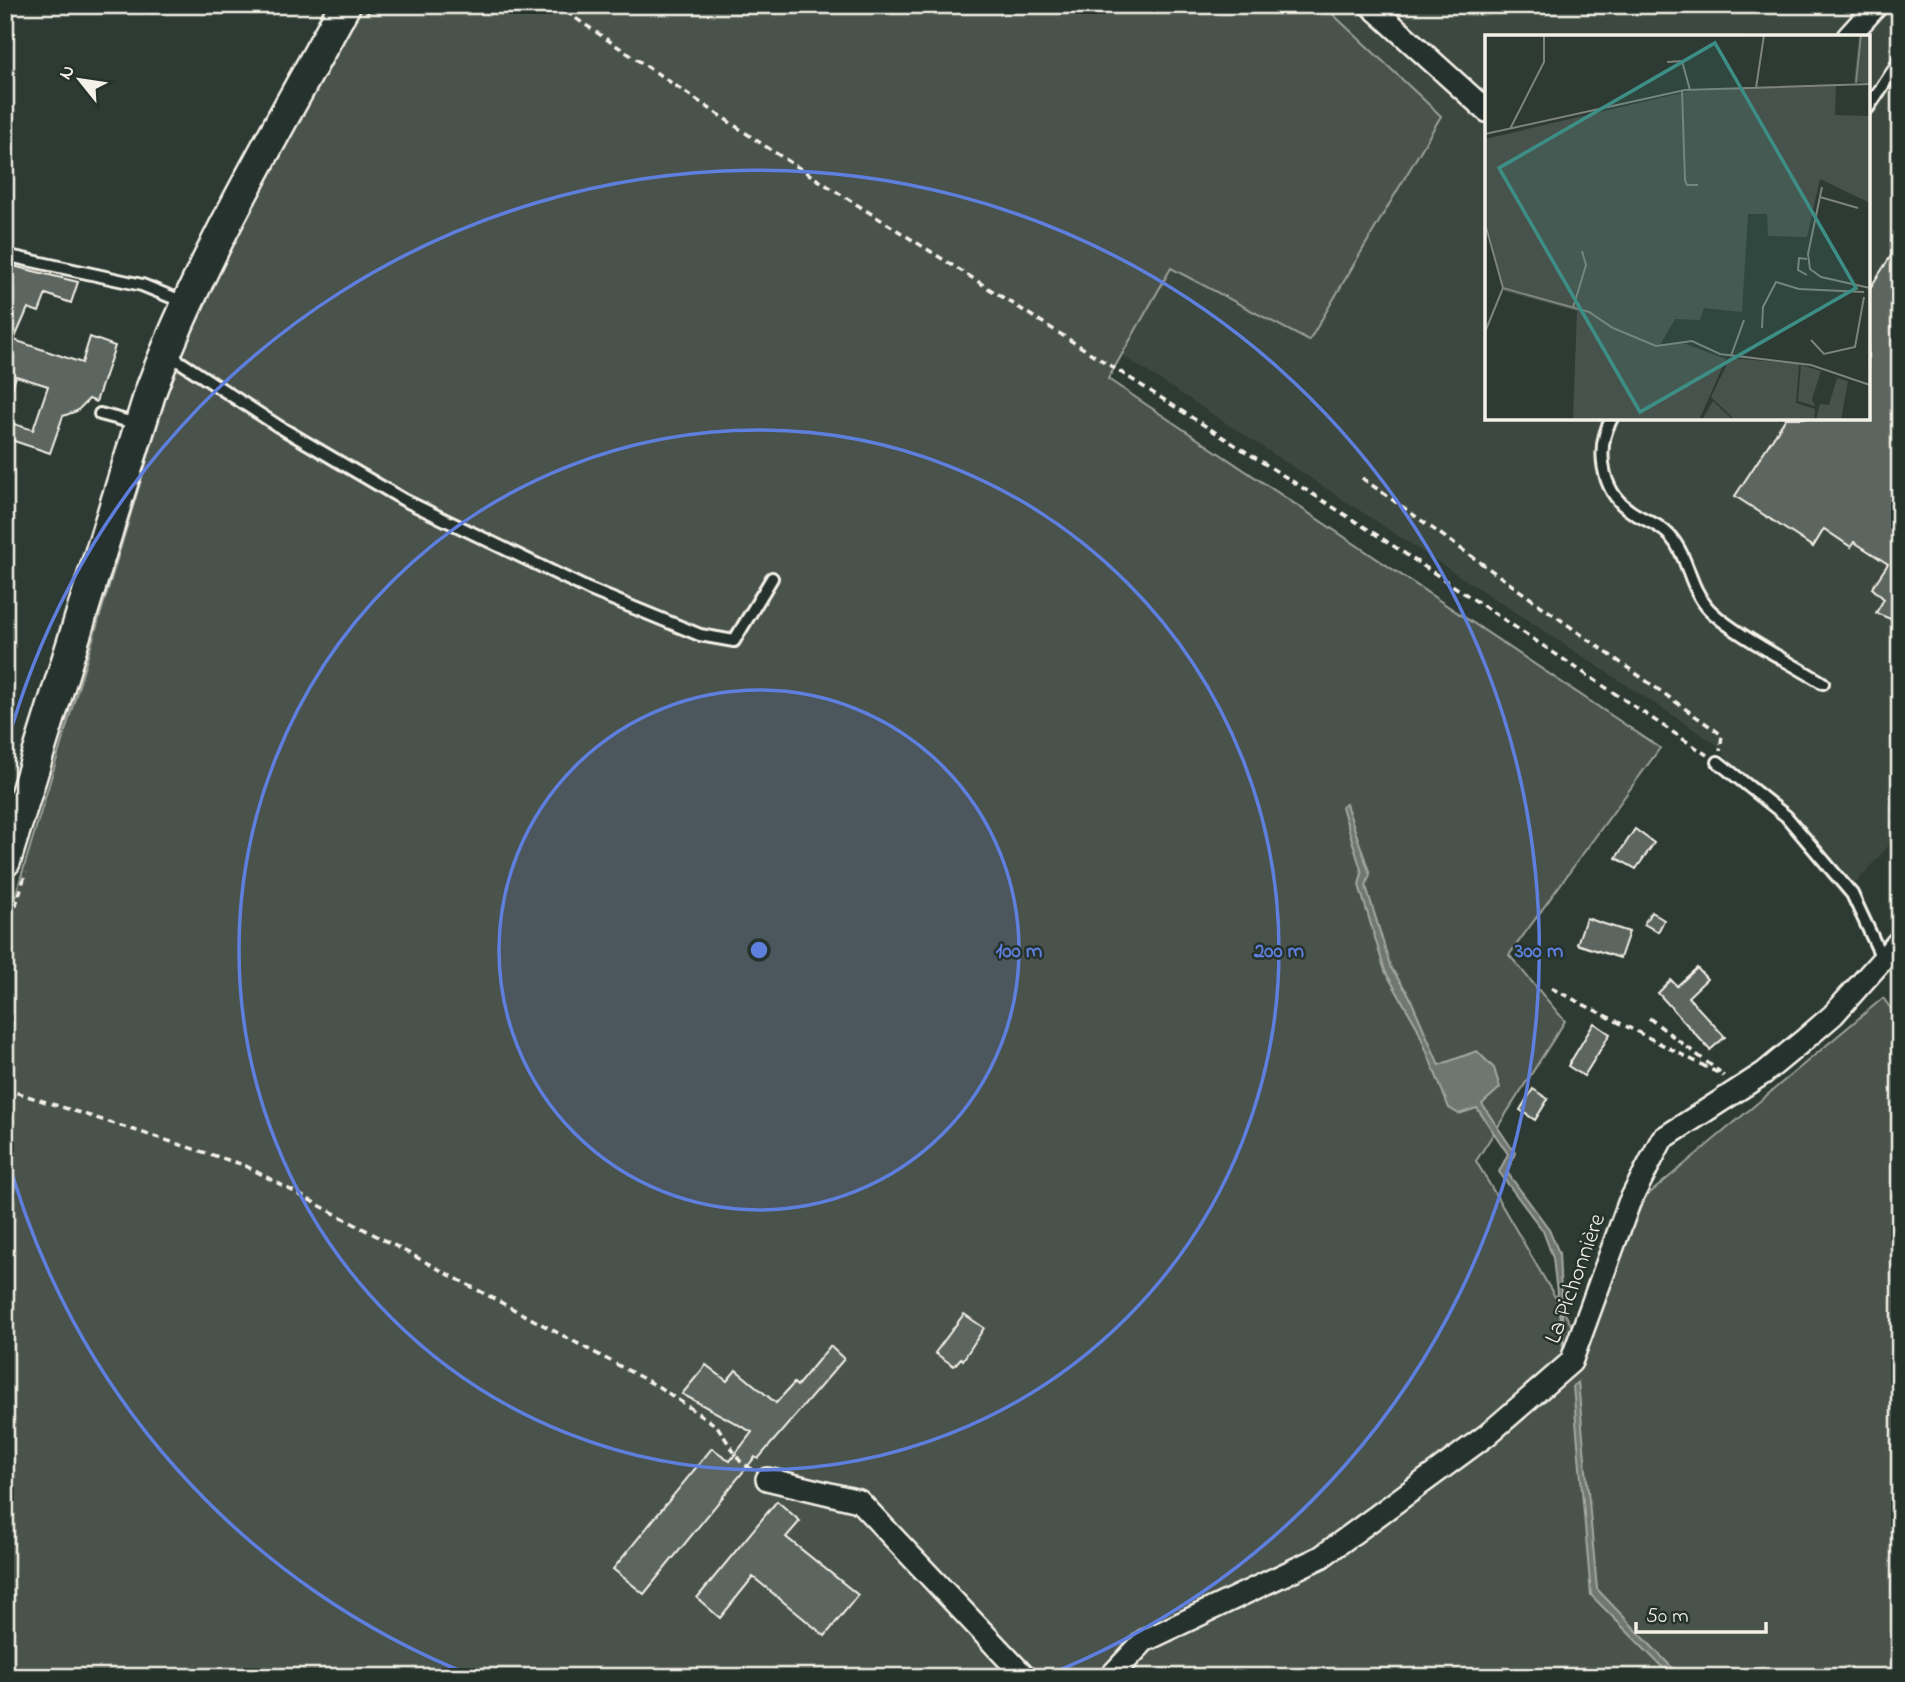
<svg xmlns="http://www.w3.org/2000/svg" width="1905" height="1682" viewBox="0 0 1905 1682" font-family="'Indie Flower',sans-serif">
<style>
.built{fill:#3c4841;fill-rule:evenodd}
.green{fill:#48524c;stroke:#9ea29a;stroke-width:2}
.water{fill:#6f7770;stroke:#a4a8a0;stroke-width:2}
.building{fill:#5c655e;stroke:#f4f1e8;stroke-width:2}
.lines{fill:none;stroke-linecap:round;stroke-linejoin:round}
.lane-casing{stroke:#f4f1e8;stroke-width:16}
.street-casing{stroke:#f4f1e8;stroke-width:26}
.secondary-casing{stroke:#f4f1e8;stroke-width:35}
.path{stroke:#f4f1e8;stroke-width:3.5;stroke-dasharray:7 5;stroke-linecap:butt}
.lane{stroke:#26332d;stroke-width:10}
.street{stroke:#26332d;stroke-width:21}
.secondary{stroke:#26332d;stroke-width:30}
.ring{fill:none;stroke:#5e7fdd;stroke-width:3.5}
.labels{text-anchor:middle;stroke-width:5;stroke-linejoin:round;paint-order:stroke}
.street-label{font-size:24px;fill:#f4f1e8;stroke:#26332d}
.inset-road{fill:none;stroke:#7d847c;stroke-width:2}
.view{fill:#3d8f86;fill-opacity:0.15;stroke:#3d8f86;stroke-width:3.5}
.inset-edge{fill:none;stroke:#f4f1e8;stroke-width:3.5}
.centre{fill:#5e7fdd;stroke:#26332d;stroke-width:3.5}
.ring-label{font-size:21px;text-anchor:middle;font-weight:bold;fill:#5e7fdd;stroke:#26332d;stroke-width:5;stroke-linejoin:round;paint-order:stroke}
</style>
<rect width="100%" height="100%" fill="#2e3b34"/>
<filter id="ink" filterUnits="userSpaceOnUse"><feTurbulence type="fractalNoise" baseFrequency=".0143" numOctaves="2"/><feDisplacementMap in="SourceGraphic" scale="14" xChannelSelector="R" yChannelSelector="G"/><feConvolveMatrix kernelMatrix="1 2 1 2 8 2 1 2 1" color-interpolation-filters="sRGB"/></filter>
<g filter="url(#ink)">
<path class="built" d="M1323,5h577v827l-57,66 -128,-155 -593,-388 49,-87 270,-151zM1487,37h381v381h-381z"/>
<path class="green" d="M352,5h971l118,111 -132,225 -138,-73 -63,111 552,369 -151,207 56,66 -89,140 107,184 61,-147 239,-200 17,23v656h-1895v-747l189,-625z"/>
<g class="water">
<path d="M1346,804l24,70 -4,12 25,82 18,27 30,70 38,-14 17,17 6,20 -18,16 33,49 -8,19 42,57 10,24 5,102 -11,-97 -10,-27 -44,-59 9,-18 -31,-46 -18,6 -10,-6 -32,-81 -32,-56 -26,-86 3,-12 -20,-66z"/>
<path d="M1578,1382l19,207 84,88h-9l-81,-82 -18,-209z"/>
</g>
<g class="building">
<path d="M1900,242v381l-24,-10 8,-14 -12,-11 16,-24 -34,-22 -3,5 -27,-18 -11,18 -78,-51 51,-78h82v-127z"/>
<path d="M5,264l73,18 -7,21 -25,-9 -7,18 -11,-4 -14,32 68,23 8,-26 25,9 -19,56 -7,-3 -12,12 -14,5 -13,37 -45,-15v-17l28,9 15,-44 -32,-10 -8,26 -3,-1z"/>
<path d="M1635,829l19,14 -18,26 -20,-11z"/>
<path d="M1651,912l13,8 -6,12 -14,-8z"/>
<path d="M1586,918l43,14 -9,26 -43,-14z"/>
<path d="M1697,968l10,11 -19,18 37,40 -15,13 -52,-57 13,-13 6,6z"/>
<path d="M1594,1023l16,11 -26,42 -16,-10z"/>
<path d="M1533,1089l15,10 -13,21 -15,-10z"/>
<path d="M964,1314l20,14 -21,32 -2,-2 -7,8 -19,-13z"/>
<path d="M830,1346l14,13 -86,100 -3,-2 -111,137 -31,-25 99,-121 18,13 22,-29 -70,-38 24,-29 21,16 9,-11 40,33 18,-20 3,3z"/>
<path d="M777,1501l23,20 -14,16 72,58 -33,41 -72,-59 -33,41 -23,-20z"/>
</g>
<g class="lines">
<defs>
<g id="lane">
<path d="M1868,108l32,-48"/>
<path d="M5,255l137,30 44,18"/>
<path d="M168,354l110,72 126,74 184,89 112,46 34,6 38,-63"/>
<path d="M100,414l38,10"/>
<path d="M1612,418c-17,30 -11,72 17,92 13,10 30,13 41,26 18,20 19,50 37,71 21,24 86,57 116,76"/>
<path d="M1718,762l68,54 66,78 30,64"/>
</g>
<g id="street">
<path d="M1370,5l117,106"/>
<path d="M1848,37l29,-32"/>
<path d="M767,1479l92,22 166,176"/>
<path d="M1110,1677l34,-36 177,-84 166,-122 84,-73 58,-159 33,-64 102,-66 40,-33 29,-25 67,-75"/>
</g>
<path id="secondary" d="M5,861l146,-471c51,-135 126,-259 194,-385"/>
</defs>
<use href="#lane" class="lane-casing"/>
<use href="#street" class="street-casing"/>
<use href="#secondary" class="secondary-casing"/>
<g class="path">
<path d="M556,5l215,145 609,387 327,218"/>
<path d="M367,13l5,-8"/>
<path d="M1362,478l360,257 -2,16"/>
<path d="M5,941l21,-69"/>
<path d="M1551,988l173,88"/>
<path d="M1649,1018l71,54"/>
<path d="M5,1089l239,76 415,222 58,39 23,35 13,9"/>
</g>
<use href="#lane" class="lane"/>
<use href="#street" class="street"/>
<use href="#secondary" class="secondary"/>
</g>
</g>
<circle cx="759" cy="950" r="260" fill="#5e7fdd" fill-opacity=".12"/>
<g class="ring">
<circle cx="759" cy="950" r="260"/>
<circle cx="759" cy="950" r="520"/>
<path d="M473 1676A780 780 0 0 1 6 1152M6 748A780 780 0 1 1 1045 1676"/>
</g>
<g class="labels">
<g class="street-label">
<text transform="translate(1574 1278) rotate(-70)" y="8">La Pichonnière</text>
</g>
</g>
<g transform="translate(1485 35)">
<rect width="385" height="385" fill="#2e3b34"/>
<path d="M374,0h11v49l-16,-3zM351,49l-1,31 35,1v87l-50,-24 -13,58 -39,-1 -1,-22h-19l-6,98 -38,-4 -4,12 -25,-1 -15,26 23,-2 43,16 -27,61h-126l4,-109 -73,-20 -19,-74v-78l205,-48zM245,323l69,6 -3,39 19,6 -1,11h-79l-24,-23zM316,330l20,6 -9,28 3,7 -17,-5zM352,343l11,3 -7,39h-25l4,-16 9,1zM228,366l20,19h-31z" fill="#48524c"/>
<path class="inset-road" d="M182,27l15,-1 8,29M371,48l5,-48M271,53l8,-53M197,56l3,89 2,5h11M25,94l34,-67v-27M0,99l200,-44 185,-6M337,152l-14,67 2,15 11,8 49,11M335,162l38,11M0,188l18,65M322,240l-9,-5 1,-12 8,1M18,253l86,24 24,16 43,18 36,-5 28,13 91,11 59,20M88,273l13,-43 -4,-14M277,293l1,-21 13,-25 23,7 65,3M0,297l18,-44M326,305l13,14 31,-7 9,-50M246,321l13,-36"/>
<path class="view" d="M230,8l141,245 -216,124 -141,-244z"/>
<rect width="385" height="385" class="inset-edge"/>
</g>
<circle cx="759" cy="950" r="10" class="centre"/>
<g class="ring-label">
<text x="1019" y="957">100 m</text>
<text x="1279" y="957">200 m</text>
<text x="1539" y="957">300 m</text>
</g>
<rect width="1905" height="1682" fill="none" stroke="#26332d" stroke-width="28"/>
<rect x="14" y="14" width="1877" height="1654" fill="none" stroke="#f4f1e8" stroke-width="2.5" filter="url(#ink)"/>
<g transform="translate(80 80) rotate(300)" stroke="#26332d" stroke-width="5" paint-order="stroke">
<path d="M0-5L12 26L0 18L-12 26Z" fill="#f4f1e8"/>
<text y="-10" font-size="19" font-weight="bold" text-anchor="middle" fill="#f4f1e8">N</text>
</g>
<path d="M1636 1622v10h130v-10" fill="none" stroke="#f4f1e8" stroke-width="3.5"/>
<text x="1646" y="1622" font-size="21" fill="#f4f1e8" stroke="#26332d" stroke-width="5" paint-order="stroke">50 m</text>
</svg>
